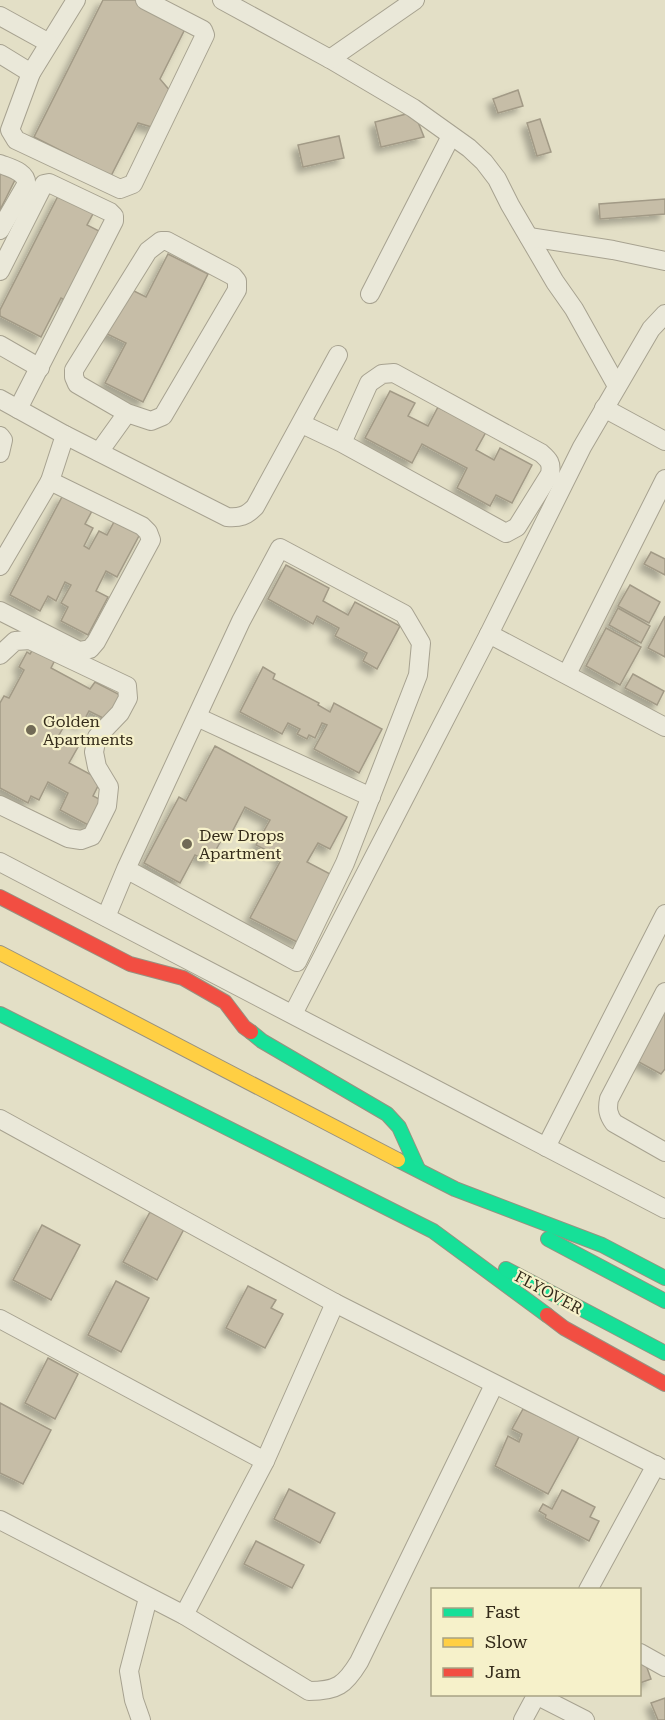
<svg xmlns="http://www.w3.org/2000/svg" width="665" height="1720" viewBox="0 0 665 1720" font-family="'Roboto Serif',serif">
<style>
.building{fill:#c6bda7;stroke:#a29a86;stroke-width:1.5;filter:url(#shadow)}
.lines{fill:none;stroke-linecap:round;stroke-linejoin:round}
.street-casing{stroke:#a7a290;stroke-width:20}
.fast-casing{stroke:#979180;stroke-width:16}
.slow-casing{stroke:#979180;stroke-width:16}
.jam-casing{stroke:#979180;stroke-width:16}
.street{stroke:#eae8d9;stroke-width:18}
.fast{stroke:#16e098;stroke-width:14}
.slow{stroke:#ffcf43;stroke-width:14}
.jam{stroke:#f24e42;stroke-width:14}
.poi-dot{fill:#716a56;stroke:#f6f1ca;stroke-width:2}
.labels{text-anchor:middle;stroke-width:4.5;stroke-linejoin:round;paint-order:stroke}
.poi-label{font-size:16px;fill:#342b1a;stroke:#f6f1ca;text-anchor:start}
.street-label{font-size:16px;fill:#342b1a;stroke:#f6f1ca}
</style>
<defs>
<filter id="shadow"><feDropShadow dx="-5.5" dy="5.5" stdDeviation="3" flood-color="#0004"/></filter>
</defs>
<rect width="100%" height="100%" fill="#e3dfc6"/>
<g class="building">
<path d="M103,0h34l50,25 -27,54 11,13 -16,36 -17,-5 -27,53 -77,-39z"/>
<path d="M518,90l5,16 -25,7 -5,-14z"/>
<path d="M414,112l10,25 -43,10 -6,-25z"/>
<path d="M540,119l11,33 -14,4 -10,-33z"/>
<path d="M339,136l5,22 -41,9 -5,-22z"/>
<path d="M0,169l16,9 -16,32z"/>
<path d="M59,194l35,18 -7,13 14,7 -35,69 -5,-3 -20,39 -41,-21v-6z"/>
<path d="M665,199v15l-65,5 -1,-15z"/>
<path d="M168,254l40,20 -65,128 -38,-19 21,-40 -23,-11 23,-45 20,10z"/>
<path d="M390,391l25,12 -7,13 20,10 10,-19 48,25 -10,18 18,10 6,-12 32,17 -20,38 -16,-8 -6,11 -33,-18 10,-20 -45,-24 -10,19 -47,-25z"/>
<path d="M63,495l29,16 -7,13 8,4 -9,18 5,3 10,-18 8,4 8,-15 25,14 -23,43 -11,-6 -10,20 12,6 -20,38 -27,-14 7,-14 -7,-4 10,-18 -6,-3 -9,19 -8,-5 -8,15 -30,-16z"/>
<path d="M651,552l14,7v16l-21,-11z"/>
<path d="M286,565l43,23 -6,13 25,14 7,-13 45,24 -23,43 -14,-8 4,-8 -32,-17 4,-8 -22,-12 -4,8 -45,-25z"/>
<path d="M630,585l30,17 -11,21 -31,-17z"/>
<path d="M618,608l32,18 -9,17 -32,-18z"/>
<path d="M665,616v41l-17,-9z"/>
<path d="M606,628l35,19 -21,38 -34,-19z"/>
<path d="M35,646l21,12 -5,10 39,21 5,-7 25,13 -13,25 -18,-9 -7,13 -13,-7 -11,20 20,10 -9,16 32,17 -8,16 10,5 -13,25 -30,-16 8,-17 -20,-11 -9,18 -8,-4 -3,7 -28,-15v-85l4,-7 5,2 15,-28 -5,-3 8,-15 3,2z"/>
<path d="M263,667l12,7 -2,5 46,24 -1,2 12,7 4,-9 48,26 -23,44 -45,-24 13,-24 -5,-2 -7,15 -6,-3 -2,4 -10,-5 3,-5 -12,-6 -6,11 -42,-22z"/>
<path d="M633,674l31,17 -7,14 -32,-17z"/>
<path d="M215,746l132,71 -17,32 -12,-6 -11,19 27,14 -35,67 -49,-25 32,-60 -26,-13 14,-25 -25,-13 -14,27 -5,-2 -17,30 -14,-7 -15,28 -36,-20 35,-66 7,4z"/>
<path d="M665,1008v61l-4,5 -24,-13z"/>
<path d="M150,1212l34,17 -27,51 -34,-18z"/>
<path d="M42,1225l38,20 -29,55 -38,-20z"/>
<path d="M116,1281l33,17 -28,54 -33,-17z"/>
<path d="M248,1286l28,14 -5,8 12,6 -18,34 -39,-20z"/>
<path d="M48,1358l30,16 -23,45 -30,-16z"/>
<path d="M0,1403l51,27 -28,54 -23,-11z"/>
<path d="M523,1409l57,26 -32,59 -53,-28 13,-30 11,6 3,-8 -10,-5z"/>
<path d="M289,1489l46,24 -15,30 -46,-24z"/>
<path d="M562,1490l33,17 -5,10 9,4 -10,20 -44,-23 1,-3 -7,-4 4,-7 9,5z"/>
<path d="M256,1541l48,24 -12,23 -48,-24z"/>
<path d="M640,1662v1l5,-1 6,17 -11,4z"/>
<path d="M665,1698v22h-7l-7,-17z"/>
</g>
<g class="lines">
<defs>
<g id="street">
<path d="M76,0l-45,73 -21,57 6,10 104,49 13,-5 72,-149 -2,-5 -58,-30"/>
<path d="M222,0l108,59 83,49 56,40 15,14 13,17 13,26 45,77 19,27 43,77"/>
<path d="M0,16l49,27"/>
<path d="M0,54l31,19"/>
<path d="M330,59l85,-59"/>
<path d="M0,164c10,4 28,8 26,21l-26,45"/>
<path d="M529,237l84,13 52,11"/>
<path d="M0,271l44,-87 5,-1 61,29 4,4v5l-96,188"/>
<path d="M370,294l81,-158"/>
<path d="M0,345l40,23"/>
<path d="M0,399l65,36 162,82c13,1 19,-1 28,-10l83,-152"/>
<path d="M604,408l61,33"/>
<path d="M302,424l40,19 164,90 11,-6 33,-53c2,-11 -1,-14 -9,-21l-147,-80 -12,1 -13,9 -27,60"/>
<path d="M0,436l3,4 -3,13"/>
<path d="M99,452l28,-39 24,8 12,-5 74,-126v-9l-4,-5 -66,-35h-6l-13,10 -74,119v7l3,7 50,29"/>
<path d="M0,566l50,-85 15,-46"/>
<path d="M0,611l79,40 11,-2 6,-7 55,-102 -3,-8 -6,-6 -92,-45"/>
<path d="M489,634l176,93"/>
<path d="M0,655l15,-14 15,-1 97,46 1,12 -8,15 -23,24 -3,15 3,15 12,20 -2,19 -15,30 -11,4 -13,-2 -68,-33"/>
<path d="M567,674l98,-195"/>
<path d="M197,717l174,80"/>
<path d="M0,862l665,347"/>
<path d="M106,917l20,-48 171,93 48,-99 73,-188 3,-32 -17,-29 -124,-66 -39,73 -115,248"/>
<path d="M665,992l-56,107c-2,10 -1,16 5,24l51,29"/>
<path d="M293,1014l196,-380 93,-187 69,-118 14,-15"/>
<path d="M0,1119l335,184 330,167"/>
<path d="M546,1147l119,-233"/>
<path d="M0,1319l265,142"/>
<path d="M0,1520l184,95 125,76c28,0 36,-6 50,-29l135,-277"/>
<path d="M588,1590l68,-125"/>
<path d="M184,1615l81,-154 70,-158"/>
<path d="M640,1653l25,14"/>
<path d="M536,1695l49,25"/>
<path d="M141,1720l-7,-20 -5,-29 19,-73"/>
<path d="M523,1720l14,-26"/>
</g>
<g id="fast">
<path d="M0,1014l433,217 114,84"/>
<path d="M251,1032l11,9 125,73 12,13 19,42"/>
<path d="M398,1160l57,29 147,56 63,33"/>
<path d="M548,1239l117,62"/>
<path d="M506,1269l159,84"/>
</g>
<path id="slow" d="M0,953l398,207"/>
<g id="jam">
<path d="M0,897l130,67 53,14 42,24 19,25 7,5"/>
<path d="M547,1315l17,13 101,56"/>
</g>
</defs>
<use href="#street" class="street-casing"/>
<use href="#fast" class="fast-casing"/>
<use href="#slow" class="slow-casing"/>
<use href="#jam" class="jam-casing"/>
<use href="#street" class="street"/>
<use href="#fast" class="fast"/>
<use href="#slow" class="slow"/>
<use href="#jam" class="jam"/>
</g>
<g class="poi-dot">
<circle cx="31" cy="730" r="6"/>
<circle cx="187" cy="844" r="6"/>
</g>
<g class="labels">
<g class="poi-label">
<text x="43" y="727">Golden<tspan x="43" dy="18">Apartments</tspan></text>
<text x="199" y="841">Dew Drops<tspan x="199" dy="18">Apartment</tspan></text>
</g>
<g class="street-label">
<text transform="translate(549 1292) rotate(28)" y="6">FLYOVER</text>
</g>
</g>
<rect x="431" y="1588" width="210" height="108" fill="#f6f1ca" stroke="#a8a284" stroke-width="1.5"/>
<rect x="443" y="1608" width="30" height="9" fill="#16e098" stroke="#a8a284" stroke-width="1.5"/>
<text x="485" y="1618" font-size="18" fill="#342b1a">Fast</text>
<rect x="443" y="1638" width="30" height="9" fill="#ffcf43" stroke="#a8a284" stroke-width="1.5"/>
<text x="485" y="1648" font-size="18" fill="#342b1a">Slow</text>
<rect x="443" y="1668" width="30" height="9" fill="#f24e42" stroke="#a8a284" stroke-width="1.5"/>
<text x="485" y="1678" font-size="18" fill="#342b1a">Jam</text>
</svg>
